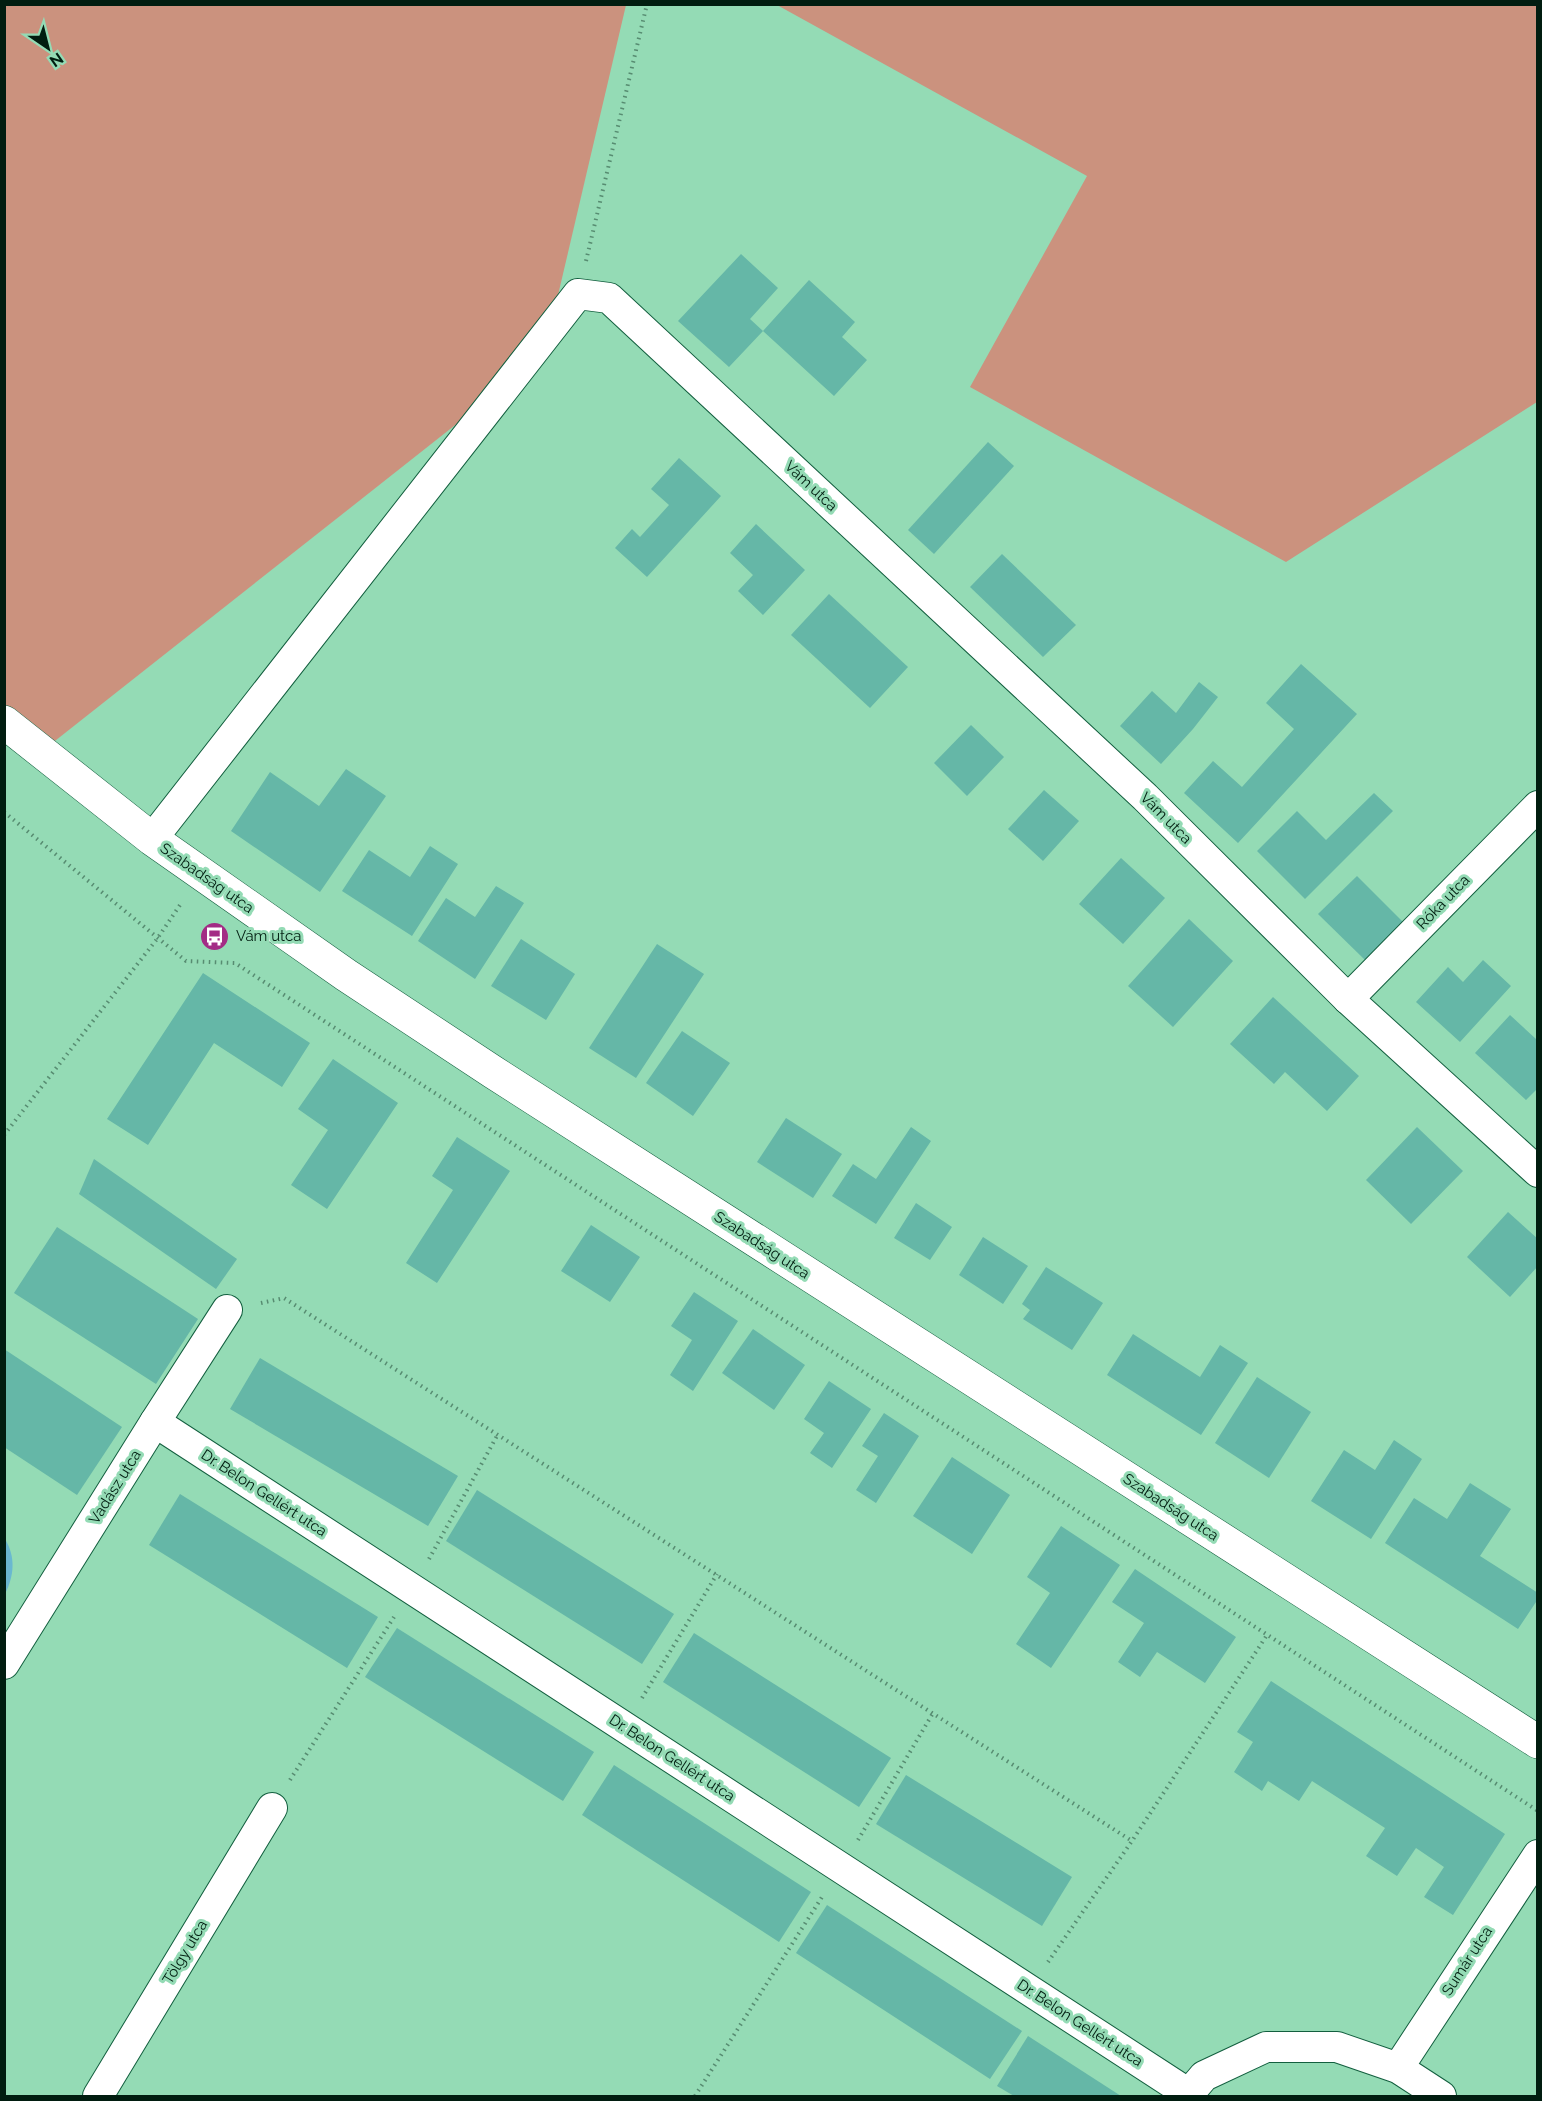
<svg xmlns="http://www.w3.org/2000/svg" width="1542" height="2101" viewBox="0 0 1542 2101" font-family="Raleway,sans-serif">
<style>
.green{fill:#cb927e}
.water{fill:#6ab8d0}
.building{fill:#65b7a7}
.lines{fill:none;stroke-linecap:round;stroke-linejoin:round}
.minor-casing{stroke:#135f3f;stroke-width:32}
.secondary-casing{stroke:#135f3f;stroke-width:34}
.path{stroke:#578c71;stroke-width:4;stroke-dasharray:1.5 4.5;stroke-linecap:butt}
.minor{stroke:#fff;stroke-width:30}
.secondary{stroke:#fff;stroke-width:33}
.labels{text-anchor:middle;stroke-width:6;stroke-linejoin:round;paint-order:stroke}
.street-label{font-size:15px;fill:#011d10;stroke:#94dbb5}
.poi-label{font-size:15px;fill:#011d10;stroke:#94dbb5;text-anchor:start}
</style>
<rect width="100%" height="100%" fill="#94dbb5"/>
<g class="green">
<path d="M4,5h622l-82,350 -498,393 -41,-40z"/>
<path d="M777,5h760v397l-251,160 -316,-175 117,-211z"/>
</g>
<path class="water" d="M5,1539c11,18 9,37 0,55z"/>
<g class="building">
<path d="M741,254l37,34 -28,31 13,12 -34,36 -51,-46z"/>
<path d="M809,280l46,42 -13,15 25,23 -33,36 -71,-65z"/>
<path d="M988,442l26,24 -80,88 -26,-24z"/>
<path d="M679,458l42,38 -74,81 -32,-29 17,-19 8,8 29,-32 -18,-16z"/>
<path d="M756,524l49,46 -42,45 -25,-24 15,-16 -23,-22z"/>
<path d="M1002,554l74,71 -33,32 -73,-70z"/>
<path d="M829,594l79,73 -38,41 -79,-73z"/>
<path d="M1301,664l56,50 -119,129 -54,-50 29,-32 29,26 52,-58 -28,-26z"/>
<path d="M1199,682l19,15 -25,32 -32,35 -41,-38 32,-35 24,22z"/>
<path d="M971,725l33,32 -37,39 -33,-33z"/>
<path d="M346,769l40,27 -66,96 -89,-61 39,-59 49,34z"/>
<path d="M1044,790l35,31 -36,40 -35,-32z"/>
<path d="M1374,793l19,18 -88,88 -48,-48 40,-40 29,29z"/>
<path d="M430,846l28,18 -46,72 -70,-45 27,-41 41,27z"/>
<path d="M1121,858l44,40 -42,46 -44,-40z"/>
<path d="M1357,876l46,46 -38,38 -47,-46z"/>
<path d="M496,886l28,17 -49,76 -57,-38 28,-43 29,19z"/>
<path d="M1189,919l44,42 -60,66 -45,-41z"/>
<path d="M521,939l54,35 -29,46 -55,-34z"/>
<path d="M657,944l47,30 -68,104 -47,-30z"/>
<path d="M1483,960l28,26 -51,56 -44,-40 32,-35 15,15z"/>
<path d="M203,973l107,70 -28,44 -68,-44 -66,102 -41,-26z"/>
<path d="M1273,997l86,79 -32,35 -42,-39 -11,12 -44,-40z"/>
<path d="M1510,1015l26,24 2,-1v50l-12,12 -51,-47z"/>
<path d="M682,1031l48,32 -37,53 -47,-33z"/>
<path d="M333,1059l65,44 -71,106 -36,-24 37,-55 -30,-21z"/>
<path d="M786,1118l56,36 -29,44 -56,-36z"/>
<path d="M911,1127l20,14 -55,83 -44,-28 21,-32 23,15z"/>
<path d="M1417,1127l46,44 -52,53 -45,-44z"/>
<path d="M457,1137l53,34 -73,112 -31,-20 47,-73 -21,-14z"/>
<path d="M94,1159l143,100 -21,30 -137,-95z"/>
<path d="M916,1203l36,24 -22,33 -36,-22z"/>
<path d="M1508,1212l30,27v27l-28,31 -43,-40z"/>
<path d="M591,1225l49,32 -30,45 -49,-31z"/>
<path d="M57,1227l141,92 -42,65 -142,-91z"/>
<path d="M983,1237l45,29 -25,38 -44,-29z"/>
<path d="M1046,1267l57,36 -31,47 -49,-31 7,-9 -8,-6z"/>
<path d="M694,1292l44,29 -45,70 -23,-16 22,-35 -21,-14z"/>
<path d="M753,1329l52,36 -31,45 -52,-37z"/>
<path d="M1133,1334l67,43 20,-32 28,18 -47,72 -94,-60z"/>
<path d="M4,1349l118,78 -45,68 -73,-48z"/>
<path d="M260,1358l198,118 -30,50 -198,-117z"/>
<path d="M1257,1377l54,35 -42,66 -54,-35z"/>
<path d="M829,1381l42,28 -39,59 -22,-15 14,-20 -20,-14z"/>
<path d="M884,1413l35,23 -43,67 -20,-13 22,-34 -16,-10z"/>
<path d="M1394,1440l28,19 -51,80 -60,-38 33,-51 31,20z"/>
<path d="M952,1457l58,38 -38,59 -59,-38z"/>
<path d="M1470,1483l41,26 -31,47 58,37v6l-20,30 -133,-86 29,-45 33,21z"/>
<path d="M477,1490l197,124 -32,50 -196,-123z"/>
<path d="M180,1494l198,123 -31,51 -198,-123z"/>
<path d="M1061,1526l59,39 -69,103 -35,-24 34,-51 -23,-16z"/>
<path d="M1135,1569l101,68 -31,46 -48,-31 -17,25 -22,-15 26,-39 -32,-21z"/>
<path d="M397,1628l197,124 -31,49 -198,-124z"/>
<path d="M694,1633l197,125 -32,49 -196,-125z"/>
<path d="M1271,1681l234,153 -52,81 -29,-18 20,-30 -28,-19 -19,28 -31,-20 19,-28 -73,-47 -13,20 -31,-20 -6,10 -28,-19 19,-30 -16,-10z"/>
<path d="M614,1765l197,127 -32,50 -197,-127z"/>
<path d="M906,1775l166,102 -30,49 -166,-102z"/>
<path d="M827,1905l195,126 -32,48 -194,-126z"/>
<path d="M1028,2036l93,60h-107l-17,-10z"/>
</g>
<g class="lines">
<defs>
<g id="minor">
<path d="M152,839l426,-545 31,4 536,499 203,202 190,173"/>
<path d="M1348,999l190,-193"/>
<path d="M155,1422l1034,672"/>
<path d="M4,1664l151,-242 72,-112"/>
<path d="M1398,2068l140,-213"/>
<path d="M98,2096l174,-288"/>
<path d="M1187,2096l17,-20 62,-29h71l61,21 43,28"/>
</g>
<path id="secondary" d="M4,722l148,117 194,136 147,97 1045,670"/>
</defs>
<use href="#minor" class="minor-casing"/>
<use href="#secondary" class="secondary-casing"/>
<g class="path">
<path d="M586,261l61,-257"/>
<path d="M4,812l182,149 49,2 1303,848"/>
<path d="M4,1135l153,-196 25,-37"/>
<path d="M261,1303l23,-5 848,543"/>
<path d="M429,1559l69,-125"/>
<path d="M642,1698l75,-124"/>
<path d="M290,1780l104,-163"/>
<path d="M858,1840l75,-127"/>
<path d="M1048,1962l84,-121 135,-206"/>
<path d="M695,2096l127,-199"/>
</g>
<use href="#minor" class="minor"/>
<use href="#secondary" class="secondary"/>
</g>
<defs>
<symbol id="bus-disc" viewBox="-11 -11 22 22"><circle r="9.5" fill="#a32c85" stroke="#94dbb5"/><path d="M-5-6H5V4H4V6H2V4H-2V6H-4V4H-5ZM-3.5-4V0h7V-4ZM-3.5 1.2v1.5H-2V1.2ZM2 1.2v1.5H3.5V1.2Z" fill="#fff"/></symbol>
</defs>
<g fill-rule="evenodd">
<use href="#bus-disc" x="198" y="920" width="33" height="33"/>
</g>
<g class="labels">
<g class="street-label">
<text transform="translate(811 486) rotate(43)" y="5">Vám utca</text>
<text transform="translate(1166 818) rotate(45)" y="5">Vám utca</text>
<text transform="translate(207 878) rotate(35)" y="5">Szabadság utca</text>
<text transform="translate(1443 902) rotate(-46)" y="5">Róka utca</text>
<text transform="translate(762 1245) rotate(33)" y="5">Szabadság utca</text>
<text transform="translate(115 1487) rotate(-58)" y="5">Vadász utca</text>
<text transform="translate(264 1493) rotate(33)" y="5">Dr. Belon Gellért utca</text>
<text transform="translate(1171 1507) rotate(33)" y="5">Szabadság utca</text>
<text transform="translate(672 1758) rotate(33)" y="5">Dr. Belon Gellért utca</text>
<text transform="translate(185 1952) rotate(-59)" y="5">Tölgy utca</text>
<text transform="translate(1467 1961) rotate(-57)" y="5">Sumár utca</text>
<text transform="translate(1080 2023) rotate(33)" y="5">Dr. Belon Gellért utca</text>
</g>
<g class="poi-label">
<text x="236" y="941">Vám utca</text>
</g>
</g>
<rect width="1542" height="2101" fill="none" stroke="#011d10" stroke-width="12"/>
<g transform="translate(48 48) rotate(145)" stroke="#94dbb5" stroke-width="4.5" paint-order="stroke">
<path d="M0-4.5L10 22L0 15L-10 22Z" fill="#011d10"/>
<text y="-9" font-size="16" font-weight="bold" text-anchor="middle" fill="#011d10">N</text>
</g>
</svg>
